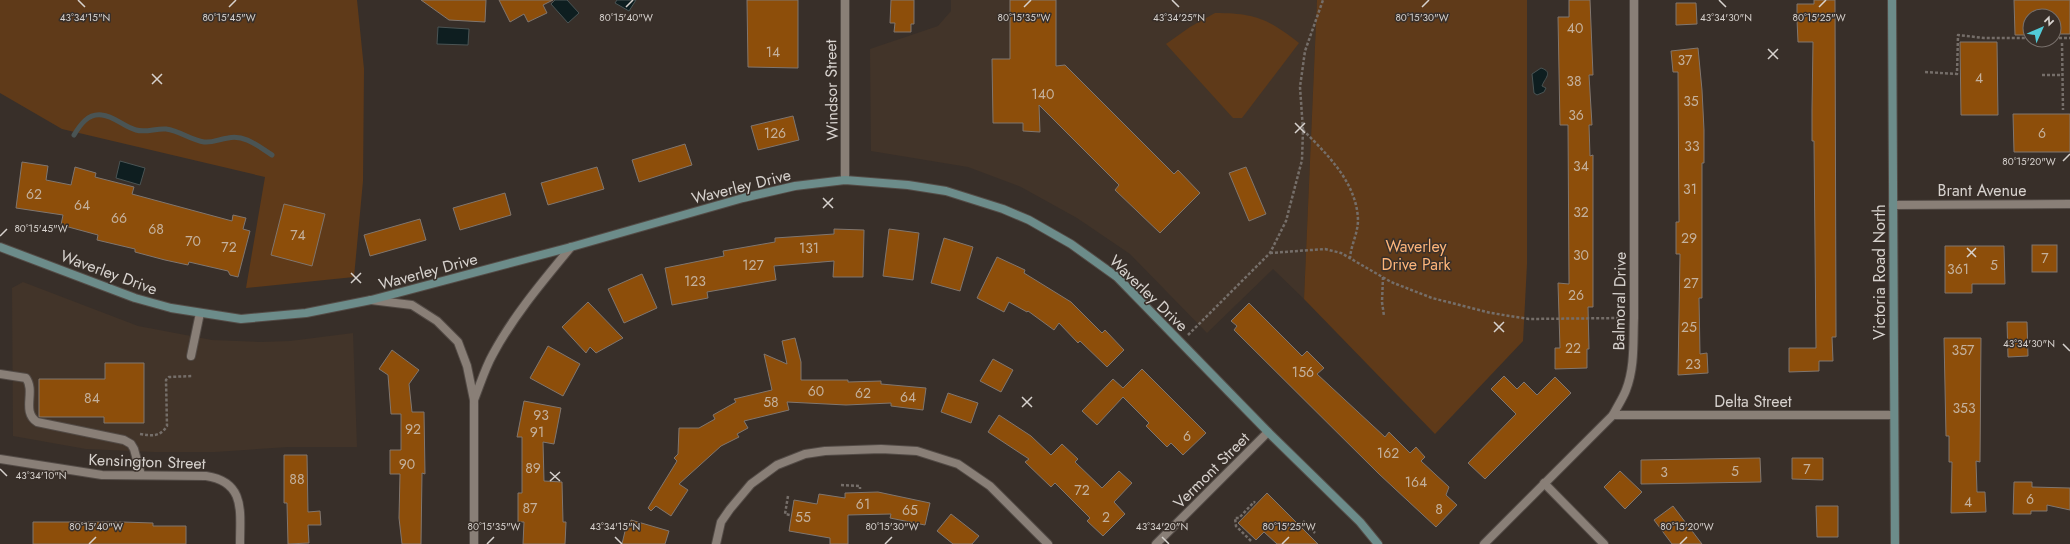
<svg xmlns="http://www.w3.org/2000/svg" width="2070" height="544" viewBox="0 0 2070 544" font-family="Jost,sans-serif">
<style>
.built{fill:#423429}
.green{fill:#5f3a19}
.water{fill:#0e1e20;stroke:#4a5454}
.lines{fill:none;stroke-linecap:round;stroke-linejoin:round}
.stream{stroke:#4a5454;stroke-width:5}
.building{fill:#8d4e0a;stroke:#80766f}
.lane-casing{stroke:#534b46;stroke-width:10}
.street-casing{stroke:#534b46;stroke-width:10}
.secondary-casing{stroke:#534b46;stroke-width:10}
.path{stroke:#756e69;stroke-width:2.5;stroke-dasharray:3 2;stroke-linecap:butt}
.lane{stroke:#897f77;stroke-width:8}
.street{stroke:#897f77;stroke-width:8}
.secondary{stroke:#6c8c8a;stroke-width:8}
.ticks{fill:none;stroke:#d7d2ce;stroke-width:1.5}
.labels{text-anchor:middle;stroke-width:3;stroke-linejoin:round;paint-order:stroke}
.number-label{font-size:14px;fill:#c4b19d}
.street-label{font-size:16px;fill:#d7d2ce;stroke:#382f29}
.park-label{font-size:16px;fill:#fdb57a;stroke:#382f29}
.ticks-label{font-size:10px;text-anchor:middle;fill:#d7d2ce;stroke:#382f29;stroke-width:3;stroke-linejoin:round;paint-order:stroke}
</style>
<rect width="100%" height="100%" fill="#382f29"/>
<g class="built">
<path d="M951,0h366l-13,299 -31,-30 -66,64 -77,-79 -53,-36 -56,-31 -53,-20 -97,-16 -1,-102 68,-23 13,-15z"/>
<path d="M23,282l115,44 74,14 49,2 29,-1 63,-8 4,114h-69l-73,5h-61l-68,-3 -73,-13 -1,-148z"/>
</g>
<g class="green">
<path d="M0,0h357l7,69 -1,112 -9,96 -108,11 19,-111 -203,-48 -62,-36z"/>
<path d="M1317,0h210v264l-4,77 -88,93 -131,-135z"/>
<path d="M1215,13c40,0 53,6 84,30l-57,75h-9l-67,-74 24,-17z"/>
</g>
<g class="water">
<path d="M555,0h12l12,13 -11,10 -17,-19z"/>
<path d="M617,0h19l-7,11 -14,-8z"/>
<path d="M438,27l31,2 -1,16 -31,-1z"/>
<path d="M1541,68c13,4 3,11 1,18l4,2 -2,4 -7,3 -3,-2 -2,-19z"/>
<path d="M120,161l25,7 -5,17 -24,-7z"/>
</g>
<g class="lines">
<path class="stream" d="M74,135c6,-10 14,-22 28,-20 12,1 22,12 34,15 10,3 20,-2 30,-1 14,2 25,11 38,13 9,1 15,-3 24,-4 17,-4 31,9 44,17"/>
</g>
<g class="building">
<path d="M421,0h65l-1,22 -36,-2z"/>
<path d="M499,0h54l-10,5 4,8 -19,9 -4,-8 -14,8z"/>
<path d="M747,0h51v68l-50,-1z"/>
<path d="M891,0h23v24h-3v8h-17l1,-9h-5z"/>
<path d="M1010,0h46v66l9,-1 109,109 4,-4 22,23 -40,40 -45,-43 4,-5 -80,-80 1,27 -17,-1v-8h-30l-1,-64h18z"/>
<path d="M1569,0h21l3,75h-4l3,50h-3l1,31 3,-1v152h-5l1,42h-2v19l-32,1v-21h5l-2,-65 11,1 -1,-159h-8l-2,-108h11z"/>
<path d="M1814,0h21l1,337h-4l1,24h-14v10l-30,1v-24h27l-2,-207h-2v-32l1,-67h-15l-1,-22v-16h17z"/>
<path d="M2014,0h56v34h-16v-18h-24v19h-15z"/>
<path d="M1676,3h20l1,21 -21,1z"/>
<path d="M1960,42h37l1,73h-37z"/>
<path d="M1698,48l4,42 2,40v33h-2v135h-3l1,56 7,-1 1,20 -30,2 2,-121h-4v-32h3l-1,-150h-5l-2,-21z"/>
<path d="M2013,114h57v38h-56z"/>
<path d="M793,116l6,24 -41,10 -7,-24z"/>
<path d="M685,144l7,21 -53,17 -7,-22z"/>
<path d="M22,162l26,4 -2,14 25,5 4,-18 21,6 -1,4 39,10 -2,7 100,27 1,-6 13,3 -3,11 7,2 -12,46 -8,-2 -2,-4 -39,-9 -1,3 -23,-5 -30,-8v-3l-38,-9 1,-5 -37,-10 2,-10 -47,-7z"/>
<path d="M597,167l7,22 -56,16 -7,-22z"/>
<path d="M1246,167l20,47 -17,7 -20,-48z"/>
<path d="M505,193l6,22 -51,15 -7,-22z"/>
<path d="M284,204l41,10 -13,52 -41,-11z"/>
<path d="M420,219l6,21 -56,16 -6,-21z"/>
<path d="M834,229l30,1 -1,47h-30l1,-16 -60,5 2,14 -69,12 1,6 -36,7 -7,-37 59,-12 -1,-5 52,-9v-4l59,-4z"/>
<path d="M889,229l30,4 -6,47 -30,-4z"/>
<path d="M944,238l29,9 -13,44 -29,-8z"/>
<rect x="2032" y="245" width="25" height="27"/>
<path d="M1945,246h59l1,38h-33v9h-27z"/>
<path d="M997,257l28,13 -1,3 47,29 31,31 3,-3 19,20 -17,17 -27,-26 -2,2 -19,-20 -5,7 -26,-19 -1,1 -18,-10 -5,10 -27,-14z"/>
<path d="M642,274l15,34 -33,15 -16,-34z"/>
<path d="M588,302l35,36 -27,15 -6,-6 -4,6 -24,-26z"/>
<path d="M1249,303l53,53 5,-5 17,17 -7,6 68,63 4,-5 21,21 6,-6 9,10 -4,4 28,26 -3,8 11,10 -21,22 -57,-53 -145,-144 3,-4 -6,-5z"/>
<path d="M2007,322h20l1,34 -20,1z"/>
<path d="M795,338l6,24v18h47v2l33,-1v3l45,4 -3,22 -32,-4v-3l-45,2 -59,-3 2,8 -45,11 4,7 -11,6 2,3 -18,9 -42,38 9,6 -17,26 -15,-10 -5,5 -3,-3 29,-47 -3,-3 4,-4 1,-26h20l16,-9 -2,-4 23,-13 -2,-3 38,-9 -8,-36 23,10 -5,-23z"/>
<path d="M1944,338h37l-1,124 -4,-1 1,31h8l1,20 -35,1 1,-51h-3v-26h-3z"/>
<path d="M548,346l32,18 -17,32 -33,-18z"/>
<path d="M392,350l27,20 -10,14 3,28h12l1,62 -3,-1 -1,71h-19l-3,-26 1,-44h-10v-24h11v-36h-10l-3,-39 -9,-6z"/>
<path d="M993,359l20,11 -12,22 -21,-11z"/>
<path d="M105,363h39v60h-40v-6h-65v-38h66z"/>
<path d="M1142,369l64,64 -23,22 -12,-12 -4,4 -21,-21 3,-3 -26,-26 -26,28 -15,-14 31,-32 10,9z"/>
<path d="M1504,376l13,13 7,-7 13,13 18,-18 16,16 -86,86 -17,-16 48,-49 -25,-25z"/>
<path d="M948,393l30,10 -7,20 -30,-11z"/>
<path d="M524,401l37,7 -7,36 -11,-2 1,39 18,1 1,40h3l-1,22h-42l1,-22h-6v-29h4v-56h-5z"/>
<path d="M999,415l32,21 20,19 11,-11 16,15 -3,3 27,26 17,-17 13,12 -18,19 11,12 -22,22 -16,-15 3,-3 -35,-35 -4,4 -26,-25 4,-3 -41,-27z"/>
<path d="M284,455h23l1,57 12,-1 1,14h-13l1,18 -21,1 -1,-41h-3z"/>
<path d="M1760,458l1,24 -120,2v-24z"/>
<path d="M1792,458h31v22l-31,-1z"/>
<path d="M1620,471l22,21 -17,17 -21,-22z"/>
<path d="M2014,482h18v5l38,1v22l-23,-5v6h-16v3h-18z"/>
<path d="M878,492l52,11 -5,22 -35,-7 1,-4 -43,1v29h-18v-6l-41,-7 5,-31 23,4 2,-10 26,4v-5z"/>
<path d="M1267,493l51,51h-41l-13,-12 -8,8 -18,-17z"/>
<path d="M1673,506l29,38h-30l-18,-24z"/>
<path d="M1816,506h22v31h-21z"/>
<path d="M951,514l28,22 -7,8h-19l-16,-13z"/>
<path d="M631,520l38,11 -4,13h-43l4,-17h3z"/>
<path d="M33,522h90l30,1v3h33v18h-153z"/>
</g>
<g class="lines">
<defs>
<g id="lane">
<path d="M191,356l9,-43"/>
<path d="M0,374l26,4c10,14 -5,33 11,44l87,18 7,4 3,5 7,26"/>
</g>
<g id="street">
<path d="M845,0v180"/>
<path d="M1893,205l177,-1"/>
<path d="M371,300l41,5 25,16 21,21 9,24 7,34v144"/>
<path d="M474,400c6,-15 11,-32 19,-46 21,-39 50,-73 78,-107"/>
<path d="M1613,415h280"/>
<path d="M0,459l102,16 104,1c40,6 34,36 34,68"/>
<path d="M1544,483l60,61"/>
<path d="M716,544l5,-22 9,-13 21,-25 26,-19 28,-11 20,-3 56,-2 36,2 41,13 32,22 58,58"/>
<path d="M1156,544l112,-112"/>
<path d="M1484,544l129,-129c4,-8 10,-17 13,-25 9,-23 7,-48 8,-72v-318"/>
</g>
<g id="secondary">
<path d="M1892,0l3,544"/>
<path d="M0,247l135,51 36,10 70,11 65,-6 65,-13 200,-53 172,-49 52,-12 50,-6 63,5 38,6 57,18 26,11 42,24 46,33 151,155 92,90 18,22"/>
</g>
</defs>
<use href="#lane" class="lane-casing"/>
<use href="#street" class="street-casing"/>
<use href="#secondary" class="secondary-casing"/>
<g class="path">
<path d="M2054,38h16"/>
<path d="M2062,43l1,67"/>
<path d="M1925,72l32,2 1,-39 26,3h46"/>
<path d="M2042,75h20"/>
<path d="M1303,130c24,24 54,53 55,90 0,13 -7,25 -8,38"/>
<path d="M1270,253l55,-4 16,4 50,29 41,16 59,15 38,6 93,-1"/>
<path d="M1383,277l-1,25 2,14"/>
<path d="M1188,335l82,-82 16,-32 16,-61 1,-30 -3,-43 5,-36 18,-51"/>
<path d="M140,434c12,2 20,3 27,-8l-1,-46 3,-3 24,-1"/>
<path d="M841,485l19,1v3"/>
<path d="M788,496l-3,18 5,1"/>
<path d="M1303,521l12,12"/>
<path d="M1251,541l-15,-15 -1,-8h4l15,-16 1,1"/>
</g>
<use href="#lane" class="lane"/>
<use href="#street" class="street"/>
<use href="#secondary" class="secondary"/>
</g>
<path class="ticks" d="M78,0l7,7M1172,0l7,7M1719,0l7,7M229,7l7,-7M626,7l7,-7M1024,7l7,-7M1422,7l7,-7M1819,7l7,-7M1768,49l10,10M1768,59l10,-10M152,74l10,10M152,84l10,-10M1295,123l10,10M1295,133l10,-10M2063,161l7,-7M823,198l10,10M823,208l10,-10M0,236l7,-7M1967,248l9,9M1967,257l9,-9M351,273l10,10M351,283l10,-10M1494,322l10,10M1494,332l10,-10M2063,344l7,7M1022,397l10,10M1022,407l10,-10M0,469l7,7M550,472l10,9M550,481l10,-9M615,537l7,7M1162,537l7,7M89,544l7,-7M487,544l7,-7M885,544l7,-7M1282,544l7,-7M1680,544l7,-7"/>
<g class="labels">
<g class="number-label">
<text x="1575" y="33">40</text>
<text x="773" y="57">14</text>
<text x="1685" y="65">37</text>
<text x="1979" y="83">4</text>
<text x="1574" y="86">38</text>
<text x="1043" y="99">140</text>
<text x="1691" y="106">35</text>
<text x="1576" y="120">36</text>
<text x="775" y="138">126</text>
<text x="2042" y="138">6</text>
<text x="1692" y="151">33</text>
<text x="1581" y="171">34</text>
<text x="1690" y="194">31</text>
<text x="34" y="199">62</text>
<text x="82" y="210">64</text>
<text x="1581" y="217">32</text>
<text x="119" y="223">66</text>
<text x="156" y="234">68</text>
<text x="298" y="240">74</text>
<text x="1689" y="243">29</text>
<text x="193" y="246">70</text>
<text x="229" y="252">72</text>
<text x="809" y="253">131</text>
<text x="1581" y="260">30</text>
<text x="2045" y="263">7</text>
<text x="753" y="270">127</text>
<text x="1994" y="270">5</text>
<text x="1958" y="274">361</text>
<text x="695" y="286">123</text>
<text x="1691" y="288">27</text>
<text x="1576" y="300">26</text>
<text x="1689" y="332">25</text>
<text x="1573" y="353">22</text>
<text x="1963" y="355">357</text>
<text x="1693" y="369">23</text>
<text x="1303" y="377">156</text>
<text x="816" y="396">60</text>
<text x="863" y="398">62</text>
<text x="908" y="402">64</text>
<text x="92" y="403">84</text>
<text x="771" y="407">58</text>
<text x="1964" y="413">353</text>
<text x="541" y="420">93</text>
<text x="413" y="434">92</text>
<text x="537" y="437">91</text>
<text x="1187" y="441">6</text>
<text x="1388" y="458">162</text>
<text x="407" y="469">90</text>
<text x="533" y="473">89</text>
<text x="1807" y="474">7</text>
<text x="1735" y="476">5</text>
<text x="1664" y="477">3</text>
<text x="297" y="484">88</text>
<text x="1416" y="487">164</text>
<text x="1082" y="495">72</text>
<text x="2030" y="504">6</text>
<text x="1968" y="507">4</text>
<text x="863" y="509">61</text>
<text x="530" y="513">87</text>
<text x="1439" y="514">8</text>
<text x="910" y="515">65</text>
<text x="803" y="522">55</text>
<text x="1106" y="522">2</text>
</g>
<g class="street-label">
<text transform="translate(831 90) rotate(-91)" y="6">Windsor Street</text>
<text transform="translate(741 186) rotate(-14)" y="6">Waverley Drive</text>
<text x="1982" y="196">Brant Avenue</text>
<text transform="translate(428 271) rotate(-15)" y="6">Waverley Drive</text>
<text transform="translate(109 272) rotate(20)" y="6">Waverley Drive</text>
<text transform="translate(1879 272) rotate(-90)" y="6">Victoria Road North</text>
<text transform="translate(1149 293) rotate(44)" y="6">Waverley Drive</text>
<text transform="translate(1619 301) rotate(-89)" y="6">Balmoral Drive</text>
<text x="1753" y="407">Delta Street</text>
<text transform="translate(147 461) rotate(2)" y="6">Kensington Street</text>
<text transform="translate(1211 470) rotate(-45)" y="6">Vermont Street</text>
</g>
<g class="park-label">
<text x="1416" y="252">Waverley<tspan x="1416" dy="18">Drive Park</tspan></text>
</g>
</g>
<g class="ticks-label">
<text x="85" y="21">43°34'15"N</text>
<text x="229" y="21">80°15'45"W</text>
<text x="626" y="21">80°15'40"W</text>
<text x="1024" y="21">80°15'35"W</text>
<text x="1179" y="21">43°34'25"N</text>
<text x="1422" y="21">80°15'30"W</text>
<text x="1726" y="21">43°34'30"N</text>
<text x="1819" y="21">80°15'25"W</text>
<text x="2029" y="165">80°15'20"W</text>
<text x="41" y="232">80°15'45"W</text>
<text x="2029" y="347">43°34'30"N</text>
<text x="41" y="479">43°34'10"N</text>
<text x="96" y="530">80°15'40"W</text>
<text x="494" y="530">80°15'35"W</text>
<text x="615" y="530">43°34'15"N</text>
<text x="892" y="530">80°15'30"W</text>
<text x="1289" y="530">80°15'25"W</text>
<text x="1687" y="530">80°15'20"W</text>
<text x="1162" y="530">43°34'20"N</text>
</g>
<g transform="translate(2042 28) rotate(45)"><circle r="19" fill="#382f29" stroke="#78706b"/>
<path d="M0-3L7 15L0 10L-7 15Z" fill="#52cbd8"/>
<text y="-6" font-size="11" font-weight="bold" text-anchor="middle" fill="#d7d2ce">N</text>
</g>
</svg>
